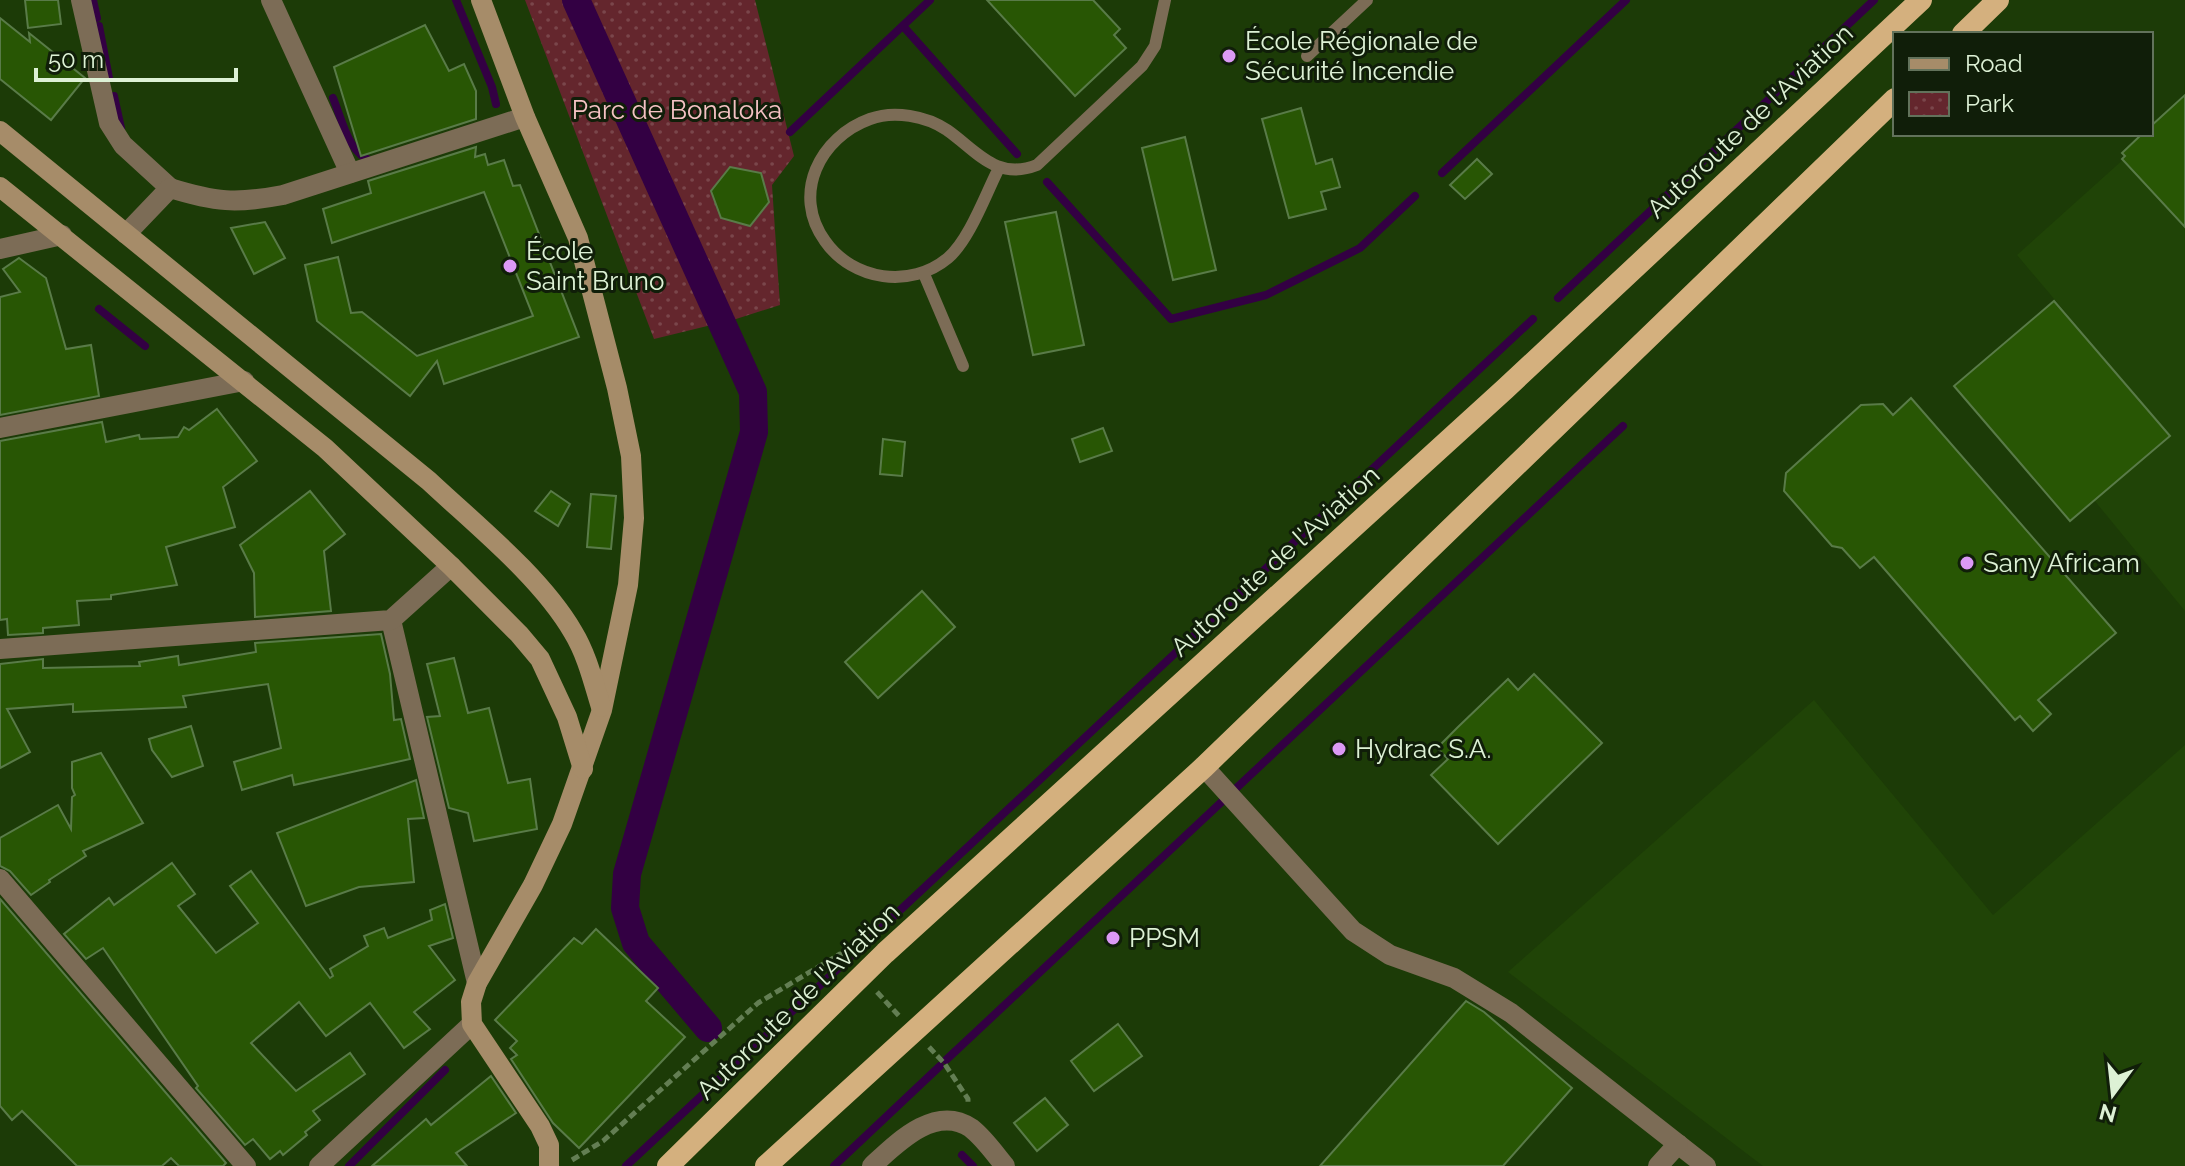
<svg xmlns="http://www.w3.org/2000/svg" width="2185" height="1166" viewBox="0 0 2185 1166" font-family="Raleway,sans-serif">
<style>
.built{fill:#204407}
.park{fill:url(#park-dots)}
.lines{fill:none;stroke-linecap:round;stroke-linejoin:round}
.stream{stroke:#330043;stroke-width:8}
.canal{stroke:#330043;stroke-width:28}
.building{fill:#285604;stroke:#597b48;stroke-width:2}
.path{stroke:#637e53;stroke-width:5;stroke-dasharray:8 4;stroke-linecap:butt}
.service{stroke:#7c6c56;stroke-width:12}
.minor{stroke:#7c6c56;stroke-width:20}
.tertiary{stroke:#7c6c56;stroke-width:20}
.secondary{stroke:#a68c69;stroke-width:20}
.trunk{stroke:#d4b07e;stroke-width:22}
.poi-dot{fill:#db99f5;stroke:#101e09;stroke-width:3}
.labels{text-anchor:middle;stroke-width:6;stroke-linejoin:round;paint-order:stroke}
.poi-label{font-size:26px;fill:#ddf1d5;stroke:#101e09;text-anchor:start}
.park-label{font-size:26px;fill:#f5c2c4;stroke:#101e09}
.street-label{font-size:26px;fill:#ddf1d5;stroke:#101e09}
</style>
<defs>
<pattern id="park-dots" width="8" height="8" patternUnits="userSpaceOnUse" patternTransform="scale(2)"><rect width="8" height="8" fill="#64262d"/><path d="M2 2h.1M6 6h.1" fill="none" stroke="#7a464b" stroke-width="1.8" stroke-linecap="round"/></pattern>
</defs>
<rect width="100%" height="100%" fill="#1c3b07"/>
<g class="built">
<path d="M2185,104v507l-91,-111 75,-65 -152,-180z"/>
<path d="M1814,700l179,215 192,-170v421h-422l-255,-194z"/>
</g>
<path class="park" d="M525,0h230l39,156 -22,29 8,120 -44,14 -82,20z"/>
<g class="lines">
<g class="stream">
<path d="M93,0l4,18"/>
<path d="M456,0l36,87 4,17"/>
<path d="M99,26l10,52"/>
<path d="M903,26l114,128"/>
<path d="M114,96l7,32"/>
<path d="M333,98c9,21 15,56 39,63"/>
<path d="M790,132l140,-132"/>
<path d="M1442,173l184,-173"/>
<path d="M1047,182l124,137 95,-24 94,-47 55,-52"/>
<path d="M1558,298l316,-298"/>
<path d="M99,309l46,37"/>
<path d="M850,957l683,-638"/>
<path d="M946,1060l677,-634"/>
<path d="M962,1155l11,11"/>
<path d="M349,1166l96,-96"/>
<path d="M626,1166l218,-203"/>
<path d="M834,1166l106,-100"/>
</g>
<path class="canal" d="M576,0l177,392 1,40 -127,442 -2,34 11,35 72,85"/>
</g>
<g class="building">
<path d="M25,0h33l3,24 -33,4z"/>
<path d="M987,0h106l27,29 -6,6 12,13 -51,48z"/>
<path d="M0,18l30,24 -1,-9 56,45 -34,42 -51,-41z"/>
<path d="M425,25l24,46 15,-7 12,27v28l-115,37 -27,-89z"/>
<path d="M2185,95v132l-63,-68 3,-3 -3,-3 20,-19h9v-8z"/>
<path d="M1301,108l15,56 16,-5 8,28 -19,5 5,17 -37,9 -27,-99z"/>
<path d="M1185,137l31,133 -43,10 -31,-132z"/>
<path d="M476,147l-1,10 10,-3 3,11 16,-5 9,26 7,-1 59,152 -135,47 -7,-23 -27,35 -93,-75 -12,-56 33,-8 13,56 11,-1 55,44 116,-40 -49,-124 -152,51 -9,-34 48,-16 -3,-12z"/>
<path d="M1477,159l15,15 -27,25 -15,-14z"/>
<path d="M730,167l31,6 8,29 -19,24 -29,-8 -10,-27z"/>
<path d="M1056,212l28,133 -51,10 -28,-133z"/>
<path d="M265,222l20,36 -31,16 -23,-46z"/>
<path d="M19,258l27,20 20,71 25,-4 8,51 -99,19v-118l20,-5 -17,-23z"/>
<path d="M2054,301l116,135 -100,85 -116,-135z"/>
<path d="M1911,398l205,235 -78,67 13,14 -18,17 -13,-15 -5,4 -141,-163 -14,11 -18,-20 -10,-2 -48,-55 2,-18 75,-68 22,-1 10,11z"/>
<path d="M217,409l40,52 -34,26 12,40 -69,20 11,38 -66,10v4l-34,2 2,24 -36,3v5l-35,2 -1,-16 -7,1v-179l102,-19 4,20 33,-7 1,4 38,-2 6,-10 5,3z"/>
<path d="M1103,428l9,23 -32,11 -8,-23z"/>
<path d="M883,439l22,3 -3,34 -22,-2z"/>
<path d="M310,491l35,43 -21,17 7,60 -76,6 -1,-44 -14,-28z"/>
<path d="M551,491l19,13 -12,22 -23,-15z"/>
<path d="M591,494l25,2 -5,53 -24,-2z"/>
<path d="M922,591l33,36 -77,71 -33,-36z"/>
<path d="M381,634l9,40 4,46 7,-1 9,40 -116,26 -2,-10 -50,15 -8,-28 47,-14 -13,-64 -85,12 3,11 -113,5v-8l-66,5 23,43 -30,16v-104l43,-5v9l97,-2 -1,-4 39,-6 1,9 77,-13 -1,-9z"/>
<path d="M454,658l14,55 21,-5 19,75 22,-4 7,50 -63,12 -6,-28 -19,-5 -22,-91 13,-1 -13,-52z"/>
<path d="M1534,674l68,69 -104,101 -67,-69 17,-16 -11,-11 21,-21 50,-48 10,11z"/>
<path d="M191,726l12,40 -31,11 -20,-27 -3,-11z"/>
<path d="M101,753l42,70 -60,28 3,5 -37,24 1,2 -19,13 -21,-24 -10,-5v-28l58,-33 13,24 1,-32 3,-2 -3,-7v-26z"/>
<path d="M416,780l8,38 -16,1 6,63 -55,5 -53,19 -29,-73z"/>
<path d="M172,863l23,31 -17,12 38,47 42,-30 -28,-37 21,-15 79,107 3,-2 -3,-7 38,-23 -4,-10 20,-8 4,10 44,-18 -2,-10 15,-6 8,34 -24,8 26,34 -41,32 16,17 -26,19 -34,-45 -44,33 -27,-34 -48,41 45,48 54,-38 15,21 -52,37 7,9 -15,12 2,3 -24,20 -3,-4 -10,8 -17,-20 -8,6 -49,-57 2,-2 -95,-138 -17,11 -22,-25 45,-36 5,7z"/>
<path d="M0,899l226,264 -3,3h-44l-8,-8 -9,8h-85l-55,-55 -10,9 -12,-14z"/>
<path d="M596,929l62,59 -12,13 39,36 -106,111 -26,-25 -42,-64 6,-4 -7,-7 7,-7 -22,-21 79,-82 8,6z"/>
<path d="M1466,1001l18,11 88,76 -69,78h-183z"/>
<path d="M1118,1024l24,32 -48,35 -23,-30z"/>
<path d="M491,1076l25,37 -60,40 11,13h-95l54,-47 5,6z"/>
<path d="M1045,1098l23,27 -31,26 -23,-28z"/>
</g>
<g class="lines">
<g class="path">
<path d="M877,992l23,25"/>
<path d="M929,1047l15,16 24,36v5"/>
<path d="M572,1160l31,-19 155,-138 82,-49 7,8"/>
</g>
<g class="service">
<path d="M1307,56l60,-56"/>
<path d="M999,168c-13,25 -29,71 -51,90 -37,31 -95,23 -123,-17 -34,-47 -5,-104 45,-122 24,-9 56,-3 77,11 30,21 49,51 90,35l105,-99 13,-20 10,-46"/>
<path d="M924,274l39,92"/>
</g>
<g class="minor">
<path d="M81,0l28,123 14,22 47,43"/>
<path d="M271,0l79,173"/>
<path d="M126,234l44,-46c45,14 66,16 113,7l242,-78"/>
<path d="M0,249l62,-14"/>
<path d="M0,428l244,-47"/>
<path d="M391,620l86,363"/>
<path d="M0,649l391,-29 60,-54"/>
<path d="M1204,767l149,164 37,24 64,23 57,35 195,153"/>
<path d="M0,879l246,287"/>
<path d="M319,1166l153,-142"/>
<path d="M1658,1166l20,-22"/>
</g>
<path class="tertiary" d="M872,1166c25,-23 63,-62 99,-38 13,10 24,26 34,38"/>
<g class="secondary">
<path d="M481,0l44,117 53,121 39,150 14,68 3,62 -6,67 -26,125 -40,114 -29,61 -56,98 -6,19 1,22 68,102 9,19v21"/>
<path d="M0,131l429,350c47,44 112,96 144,151 14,23 20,49 28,75"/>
<path d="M0,187l325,261 126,118 68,68 21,25 27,58 16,52"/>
</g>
<g class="trunk">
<path d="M1963,34l35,-34"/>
<path d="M668,1166l217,-213 620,-564 416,-389"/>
<path d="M766,1166l438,-399 691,-668"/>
</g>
</g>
<g class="poi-dot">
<circle cx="1229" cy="56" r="8"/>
<circle cx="510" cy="266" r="8"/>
<circle cx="1967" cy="563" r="8"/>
<circle cx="1339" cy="749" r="8"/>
<circle cx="1113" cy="938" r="8"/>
</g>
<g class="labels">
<g class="poi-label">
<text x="1245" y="50">École Régionale de<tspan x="1245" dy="30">Sécurité Incendie</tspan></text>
<text x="526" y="260">École<tspan x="526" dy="30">Saint Bruno</tspan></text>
<text x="1983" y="572">Sany Africam</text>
<text x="1355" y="758">Hydrac S.A.</text>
<text x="1129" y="947">PPSM</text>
</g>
<g class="park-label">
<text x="677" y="119">Parc de Bonaloka</text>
</g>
<g class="street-label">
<text transform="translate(1750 121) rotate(-43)" y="9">Autoroute de l'Aviation</text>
<text transform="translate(1275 561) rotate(-42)" y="9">Autoroute de l'Aviation</text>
<text transform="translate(798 1001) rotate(-44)" y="9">Autoroute de l'Aviation</text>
</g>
</g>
<rect x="1893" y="32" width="260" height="104" fill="#101e09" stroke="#62725b" stroke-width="2"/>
<rect x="1909" y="58" width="40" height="12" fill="#a68c69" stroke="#62725b" stroke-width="2"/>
<text x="1965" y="72" font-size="24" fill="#ddf1d5">Road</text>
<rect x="1909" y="92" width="40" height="24" fill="url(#park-dots)" stroke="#62725b" stroke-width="2"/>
<text x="1965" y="112" font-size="24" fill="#ddf1d5">Park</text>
<g transform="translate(2113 1094) rotate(195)" stroke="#101e09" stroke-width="6" paint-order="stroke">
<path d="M0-6L14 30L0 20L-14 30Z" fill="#ddf1d5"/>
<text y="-12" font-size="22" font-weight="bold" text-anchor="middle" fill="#ddf1d5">N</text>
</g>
<path d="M36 68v12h200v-12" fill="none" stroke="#ddf1d5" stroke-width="4"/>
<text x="48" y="68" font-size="24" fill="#ddf1d5" stroke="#101e09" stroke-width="6" paint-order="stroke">50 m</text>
</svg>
